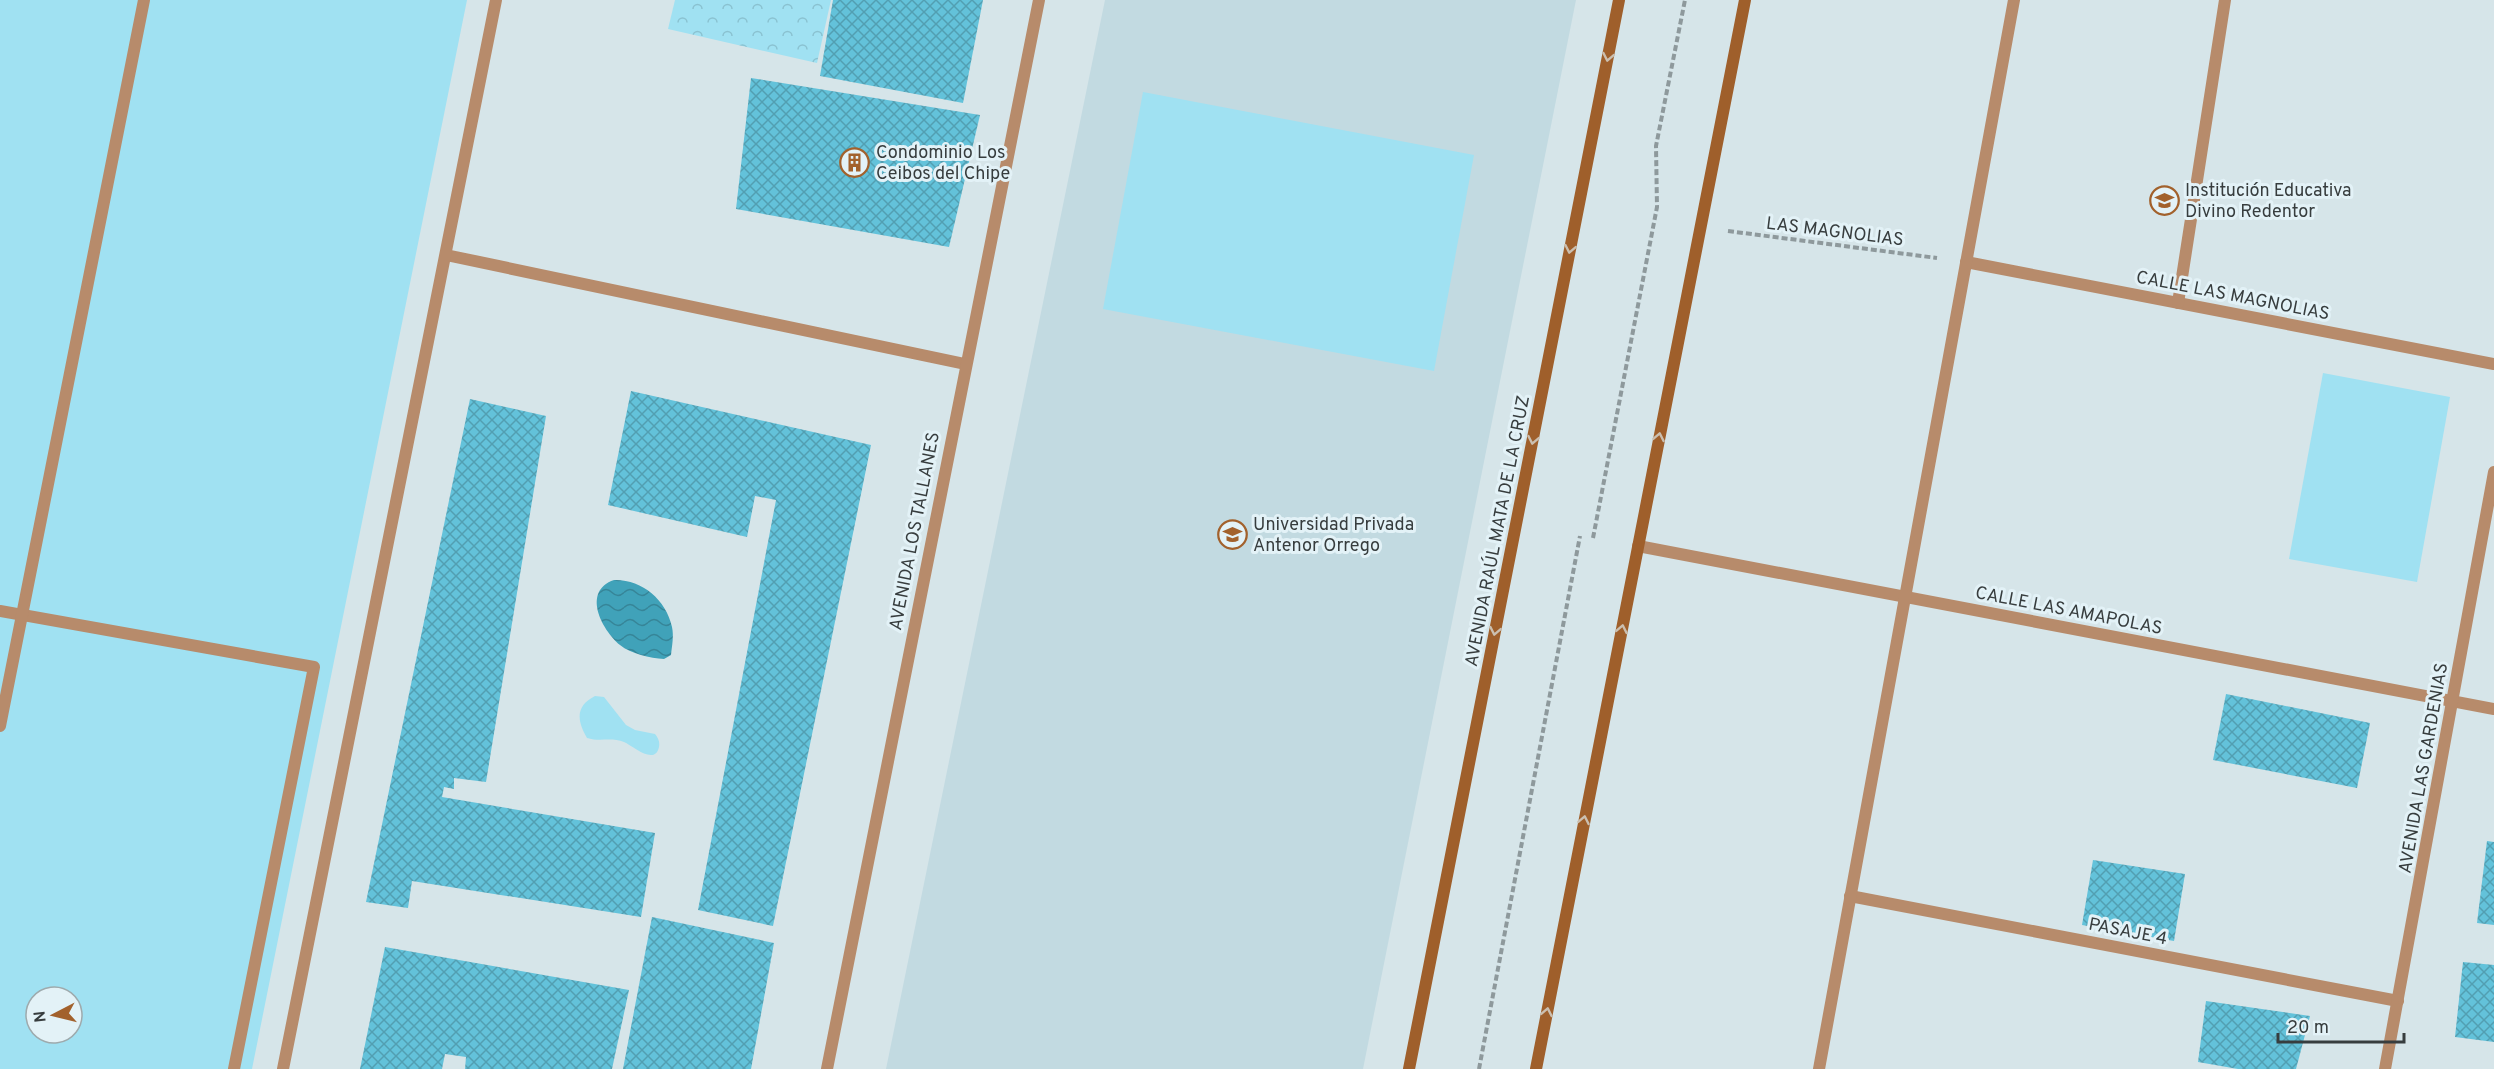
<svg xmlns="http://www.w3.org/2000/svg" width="2494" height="1069" viewBox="0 0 2494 1069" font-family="Overpass,sans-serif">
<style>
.built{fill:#c2dae1}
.green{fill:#a0e1f2;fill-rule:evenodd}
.park{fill:url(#park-crowns)}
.water{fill:url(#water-waves)}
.building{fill:url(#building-cross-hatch)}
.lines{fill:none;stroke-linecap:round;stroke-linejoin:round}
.path{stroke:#8e999c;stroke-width:4;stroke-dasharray:6 3;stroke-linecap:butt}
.lane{stroke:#b78b6b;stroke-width:12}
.street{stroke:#b78b6b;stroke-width:12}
.secondary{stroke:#9f5f2b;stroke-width:12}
.oneway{stroke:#cbbfb0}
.labels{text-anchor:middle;stroke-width:6;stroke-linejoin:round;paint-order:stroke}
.poi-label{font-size:18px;fill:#373d3e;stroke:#e3f2f7;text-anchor:start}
.street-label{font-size:18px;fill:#373d3e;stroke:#e3f2f7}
</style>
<defs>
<pattern id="park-crowns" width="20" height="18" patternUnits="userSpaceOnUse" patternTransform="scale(1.5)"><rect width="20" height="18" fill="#a0e1f2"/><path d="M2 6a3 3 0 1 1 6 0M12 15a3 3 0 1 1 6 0" fill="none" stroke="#8ac2d1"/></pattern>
<pattern id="water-waves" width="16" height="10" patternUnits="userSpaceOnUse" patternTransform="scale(1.5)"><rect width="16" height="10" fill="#40a2b9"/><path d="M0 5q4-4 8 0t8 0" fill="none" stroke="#368598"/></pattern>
<pattern id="building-cross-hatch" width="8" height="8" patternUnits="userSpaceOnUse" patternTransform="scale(1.5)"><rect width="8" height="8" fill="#63c2da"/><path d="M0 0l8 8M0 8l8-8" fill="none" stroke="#529fb2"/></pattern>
</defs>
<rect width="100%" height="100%" fill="#d6e5e9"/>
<path class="built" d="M1105,0h471l-213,1069h-477z"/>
<g class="green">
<path d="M0,0h467l-215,1069h-252zM36,997h36v36h-36z"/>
<path d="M1143,92l331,63 -40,216 -331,-62z"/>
<path d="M2323,373l127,24 -33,185 -128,-23z"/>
<path d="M595,696l9,1 22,28 9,5 20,4c3,4 5,7 4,13 -4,19 -26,-1 -35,-5 -12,-5 -25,0 -37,-4 -10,-17 -12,-32 8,-42z"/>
</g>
<path class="park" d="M675,0h156l-14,63 -149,-34z"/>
<path class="water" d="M614,580c27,-1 52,19 58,47 2,9 0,19 -1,28l-7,4c-14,-1 -33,-5 -44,-14 -19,-16 -38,-54 -6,-65z"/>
<g class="building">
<path d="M833,0h150l-20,103 -143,-27z"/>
<path d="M751,78l229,37 -31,132 -213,-38z"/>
<path d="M631,391l240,54 -98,481 -75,-16 78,-410 -21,-4 -8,41 -139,-32z"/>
<path d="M470,399l76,17 -60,366 -32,-4v11l-10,-2 -2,10 213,36 -14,84 -229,-36 -4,27 -42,-6z"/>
<path d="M2226,694l144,29 -13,65 -144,-28z"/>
<path d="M2487,841l7,1v83l-17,-2z"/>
<path d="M2093,860l92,14 -11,67 -92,-16z"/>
<path d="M652,917l122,26 -23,126h-128z"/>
<path d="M385,947l244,43 -17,79h-147l1,-12 -21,-3 -3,15h-82z"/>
<path d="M2463,962l31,3v77l-39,-5z"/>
<path d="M2206,1001l104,15 -14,53h-58l-40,-7z"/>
</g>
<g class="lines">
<g class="path">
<path d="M1728,231l209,27"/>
<path d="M1593,538l64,-331 -1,-61 29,-146"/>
<path d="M1479,1069l101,-533"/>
</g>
<g class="lane">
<path d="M0,611l314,56 -80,402"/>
<path d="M0,726l144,-726"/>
</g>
<g class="street">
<path d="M446,255l519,109"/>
<path d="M1966,262l528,102"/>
<path d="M2178,303l47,-303"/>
<path d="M1638,546l856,163"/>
<path d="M1850,896l548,105"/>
<path d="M283,1069l213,-1069"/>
<path d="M827,1069l212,-1069"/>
<path d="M1819,1069l195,-1069"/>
<path d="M2385,1069l109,-597"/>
</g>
<g class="secondary">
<path d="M1409,1069l210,-1069"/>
<path d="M1536,1069l209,-1069"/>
</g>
</g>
<defs><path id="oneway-chevron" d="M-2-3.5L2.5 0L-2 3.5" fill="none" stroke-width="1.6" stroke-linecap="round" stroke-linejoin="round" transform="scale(1.5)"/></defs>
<g class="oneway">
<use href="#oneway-chevron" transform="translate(1608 57) rotate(101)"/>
<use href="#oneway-chevron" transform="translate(1570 249) rotate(101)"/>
<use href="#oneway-chevron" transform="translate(1659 437) rotate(-79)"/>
<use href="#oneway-chevron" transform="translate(1533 440) rotate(101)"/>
<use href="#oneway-chevron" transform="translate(1622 629) rotate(-79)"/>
<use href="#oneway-chevron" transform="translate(1495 631) rotate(101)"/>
<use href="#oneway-chevron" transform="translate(1584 820) rotate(-79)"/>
<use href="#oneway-chevron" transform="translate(1547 1012) rotate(-79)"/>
</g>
<defs>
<symbol id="building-ring" viewBox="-11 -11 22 22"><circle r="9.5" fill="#e3f2f7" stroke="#a2612c" stroke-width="1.5"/><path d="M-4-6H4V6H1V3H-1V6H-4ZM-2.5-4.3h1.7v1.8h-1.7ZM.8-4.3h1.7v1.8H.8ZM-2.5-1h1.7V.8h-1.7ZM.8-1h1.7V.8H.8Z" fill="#a2612c"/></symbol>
<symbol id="school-ring" viewBox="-11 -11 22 22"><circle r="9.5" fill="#e3f2f7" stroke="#a2612c" stroke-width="1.5"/><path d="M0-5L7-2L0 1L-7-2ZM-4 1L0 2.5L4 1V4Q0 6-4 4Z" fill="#a2612c"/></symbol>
<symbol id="university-ring" viewBox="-11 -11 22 22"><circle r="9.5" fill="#e3f2f7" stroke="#a2612c" stroke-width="1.5"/><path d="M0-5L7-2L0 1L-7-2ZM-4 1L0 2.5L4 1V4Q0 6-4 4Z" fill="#a2612c"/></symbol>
</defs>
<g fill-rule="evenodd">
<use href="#building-ring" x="838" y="146" width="33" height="33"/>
<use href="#school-ring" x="2148" y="184" width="33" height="33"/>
<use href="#university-ring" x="1216" y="518" width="33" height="33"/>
</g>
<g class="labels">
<g class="poi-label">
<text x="876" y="158">Condominio Los<tspan x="876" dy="21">Ceibos del Chipe</tspan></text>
<text x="2185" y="196">Institución Educativa<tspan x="2185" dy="21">Divino Redentor</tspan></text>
<text x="1253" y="530">Universidad Privada<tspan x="1253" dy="21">Antenor Orrego</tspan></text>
</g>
<g class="street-label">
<text transform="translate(1835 231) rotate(7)" y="6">LAS MAGNOLIAS</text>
<text transform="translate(2233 295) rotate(11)" y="6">CALLE LAS MAGNOLIAS</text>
<text transform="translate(914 531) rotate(-79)" y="6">AVENIDA LOS TALLANES</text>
<text transform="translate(1497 531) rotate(-79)" y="6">AVENIDA RAÚL MATA DE LA CRUZ</text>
<text transform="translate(2069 610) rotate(11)" y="6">CALLE LAS AMAPOLAS</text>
<text transform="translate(2423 768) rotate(-80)" y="6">AVENIDA LAS GARDENIAS</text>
<text transform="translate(2128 931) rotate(11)" y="6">PASAJE 4</text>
</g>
</g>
<g transform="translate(54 1015) rotate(263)"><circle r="28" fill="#e3f2f7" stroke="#9eaaad" stroke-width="1.5"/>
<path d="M0-4.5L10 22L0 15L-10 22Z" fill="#a2612c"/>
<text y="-9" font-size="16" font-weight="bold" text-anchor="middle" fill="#373d3e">N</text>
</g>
<path d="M2278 1033v9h126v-9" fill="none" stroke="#373d3e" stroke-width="3"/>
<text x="2287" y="1033" font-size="18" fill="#373d3e" stroke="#e3f2f7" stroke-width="4.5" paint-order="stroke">20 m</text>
</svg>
